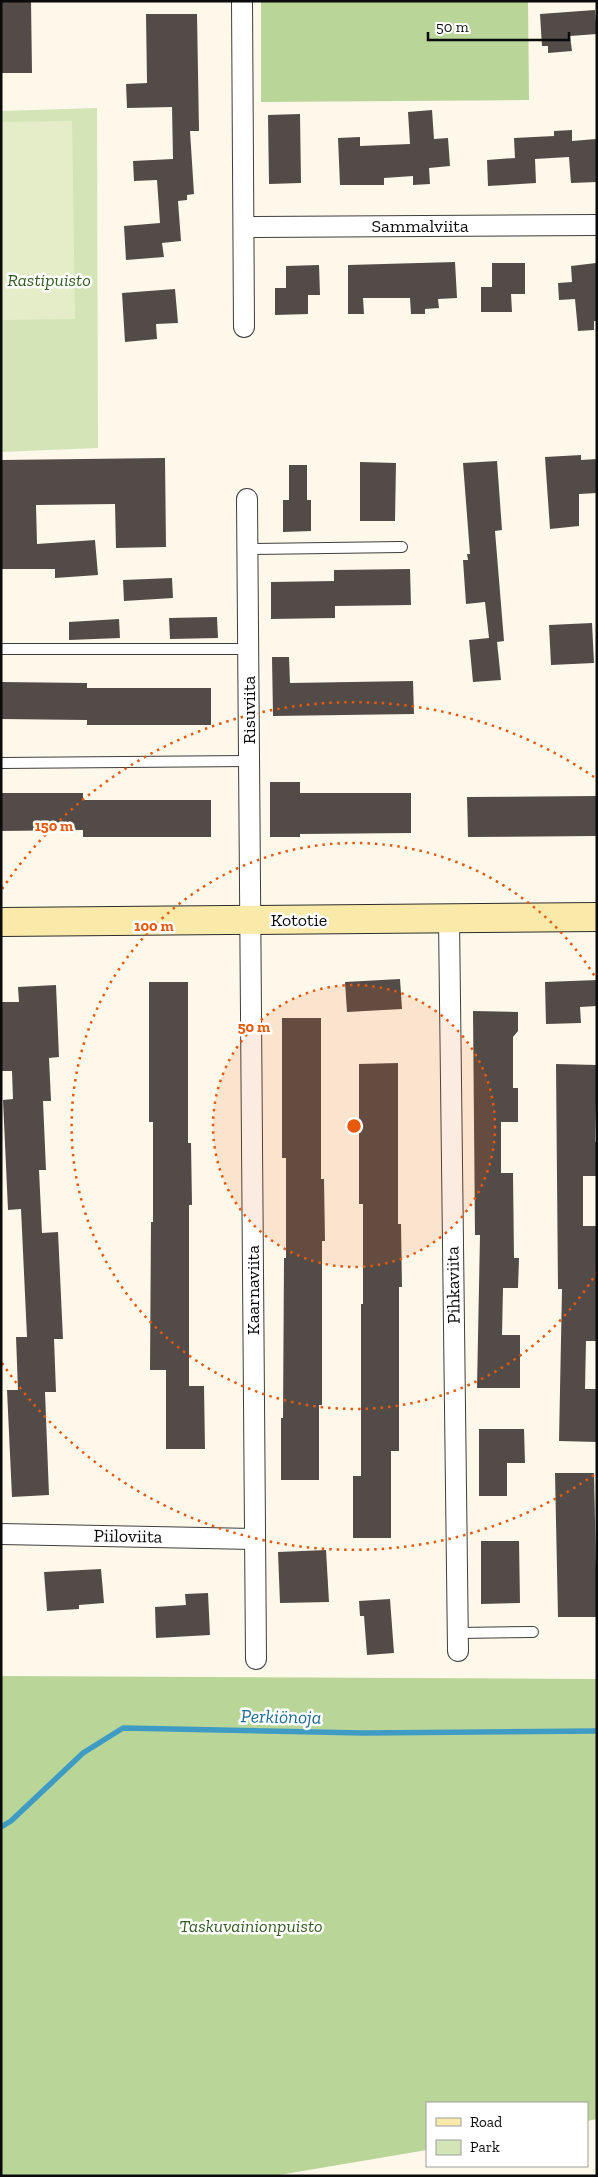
<svg xmlns="http://www.w3.org/2000/svg" width="598" height="2177" viewBox="0 0 598 2177" font-family="'Zilla Slab',serif">
<style>
.green{fill:#d3e5b7}
.forest{fill:#b9d597}
.pitch{fill:#e4edc8}
.lines{fill:none;stroke-linecap:round;stroke-linejoin:round}
.stream{stroke:#3e9bc4;stroke-width:5.5}
.building{fill:#534b48}
.lane-casing{stroke:#3e3e3e;stroke-width:12}
.street-casing{stroke:#3e3e3e;stroke-width:22}
.secondary-casing{stroke:#2d2d2d;stroke-width:30}
.lane{stroke:#fff;stroke-width:10}
.street{stroke:#fff;stroke-width:20}
.secondary{stroke:#faeaa9;stroke-width:28}
.ring{fill:none;stroke:#e8590c;stroke-width:2.5;stroke-dasharray:2.5 5}
.labels{text-anchor:middle;stroke-width:5;stroke-linejoin:round;paint-order:stroke}
.street-label{font-size:18px;fill:#0b0b0b;stroke:#fff}
.park-label{font-size:18px;font-style:italic;fill:#335e20;stroke:#fff}
.water-label{font-size:19px;font-style:italic;fill:#1d6b94;stroke:#fff}
.centre{fill:#e8590c;stroke:#fff;stroke-width:2.5}
.ring-label{font-size:15px;text-anchor:middle;font-weight:bold;fill:#e8590c;stroke:#fff;stroke-width:5;stroke-linejoin:round;paint-order:stroke}
</style>
<rect width="100%" height="100%" fill="#fef8ea"/>
<path class="green" d="M97,108l1,340 -97,4v-341z"/>
<g class="forest">
<path d="M261,1h267l1,99 -268,2z"/>
<path d="M1,1676l596,3v440l-10,2v-18h-160v47l-154,26h-272z"/>
</g>
<path class="pitch" d="M72,121l3,198 -74,1v-198z"/>
<g class="lines">
<path class="stream" d="M1,1827l10,-6 72,-68 40,-25 240,5 234,-2"/>
</g>
<g class="building">
<path d="M1,1h30l1,72h-31z"/>
<path d="M595,10l2,24 -27,2 2,15 -24,2v-7h-6l-2,-32z"/>
<path d="M146,14h51l2,117h-9l4,63 -7,1v5l-9,1 3,40 -19,2 2,14 -38,3 -2,-34 36,-3 -3,-43 -23,1 -1,-20 40,-2 -1,-52 -45,1 -1,-24 21,-1z"/>
<path d="M432,110l2,29 14,-1 2,28 -21,2 1,16 -17,1v-9l-29,2v7h-44l-2,-47 22,-1v9l50,-2 -2,-32z"/>
<path d="M300,114l1,69 -32,1 -1,-69z"/>
<path d="M572,130v11l24,-2 1,43 -26,1 -2,-26 -34,2 1,24 -48,3 -1,-26 28,-2 -1,-20 40,-2v-5z"/>
<path d="M455,262l2,36 -19,1 1,9 -14,1v5h-14l-1,-16h-47l1,16h-16v-49z"/>
<path d="M492,263h33v31h-14l1,18h-31v-25h11z"/>
<path d="M596,263l1,58h-3v9l-16,1 -3,-32 -16,1 -1,-17 14,-1 -1,-16z"/>
<path d="M319,265l1,30h-12v19l-33,1v-27h11v-22z"/>
<path d="M175,289l3,34 -22,1 1,15 -32,3 -3,-49z"/>
<path d="M581,455v5l16,-1v34l-18,1v32l-29,3 -5,-72z"/>
<path d="M165,458l1,89 -50,1 -1,-44 -79,1 1,39 58,-4 3,35 -43,3v-9h-54v-109z"/>
<path d="M497,461l5,69 -7,1 9,110 -7,1 4,38 -28,2 -4,-42 20,-2 -4,-36 -19,2 -3,-44h5l-1,-6h3l-7,-91z"/>
<path d="M360,462l36,1 -1,58h-35z"/>
<path d="M289,465h18v35h4v31l-28,1v-32h6z"/>
<path d="M410,569l1,36 -76,1v12l-64,1v-37l63,-1v-11z"/>
<path d="M172,578l1,20 -49,3 -1,-21z"/>
<path d="M217,617l1,21 -48,1 -1,-21z"/>
<path d="M119,619l1,19 -51,2v-18z"/>
<path d="M592,623l2,40 -43,2 -2,-40z"/>
<path d="M272,657h17l1,26 123,-2 1,33 -141,2z"/>
<path d="M1,682l86,1v5h124v37h-124v-5l-86,-1z"/>
<path d="M270,782h30v11h111v40l-111,1v3h-30z"/>
<path d="M1,793h82v7h128v37h-128v-7l-82,1z"/>
<path d="M597,796v40l-129,1 -1,-40z"/>
<path d="M400,979l2,30 -55,3 -2,-30z"/>
<path d="M597,980v26l-17,1 1,16 -35,1 -1,-42z"/>
<path d="M149,982h39v161h3l1,62h-3v181h15l1,63h-39v-79h-16l1,-148h2v-100h-4z"/>
<path d="M56,985l3,72 -10,1 2,43h-8l3,69h-7l3,63 16,-1 5,107h-9l2,53h-11l4,103 -37,2 -5,-107h11l-2,-53h11l-6,-128 -13,1 -5,-110 10,-1 -1,-28h-11v-69h18l-1,-15z"/>
<path d="M473,1011l45,1v19l-5,6v51h5v34h-17v51h12l1,85h5l-1,30h-15l-1,47h18v53h-43l3,-153h-5z"/>
<path d="M282,1018h39v161h3l1,62h-3v164h-3v75h-38v-62h2l1,-160h2v-100h-4z"/>
<path d="M398,1063v161h3l1,63h-3v164h-8v87h-38v-62h8v-172h2v-100h-4v-140z"/>
<path d="M556,1064l41,1 -2,77h2v34h-14v50h13l1,115h-11l-1,48h12v53l-38,-1 3,-152h-4z"/>
<path d="M479,1429h45l1,34h-18v33h-28z"/>
<path d="M555,1473h39l3,144h-39z"/>
<path d="M481,1541h38l1,62 -39,1z"/>
<path d="M326,1550l3,52 -49,1 -2,-51z"/>
<path d="M101,1569l3,34 -25,2v4l-32,2 -3,-39z"/>
<path d="M208,1593l2,42 -54,3 -1,-31 31,-2 -1,-11z"/>
<path d="M390,1599l4,54 -27,2 -3,-39h-4l-1,-15z"/>
</g>
<g class="lines">
<defs>
<g id="lane">
<path d="M248,549l154,-2"/>
<path d="M1,649h247"/>
<path d="M1,763l248,-2"/>
<path d="M458,1633l75,-1"/>
</g>
<g id="street">
<path d="M242,1l2,326"/>
<path d="M244,227l353,-2"/>
<path d="M247,499l9,1160"/>
<path d="M449,919l9,732"/>
<path d="M1,1534l253,5"/>
</g>
<path id="secondary" d="M1,922l596,-5"/>
</defs>
<use href="#lane" class="lane-casing"/>
<use href="#street" class="street-casing"/>
<use href="#secondary" class="secondary-casing"/>
<use href="#lane" class="lane"/>
<use href="#street" class="street"/>
<use href="#secondary" class="secondary"/>
</g>
<circle cx="354" cy="1126" r="141" fill="#e8590c" fill-opacity=".12"/>
<g class="ring">
<circle cx="354" cy="1126" r="141"/>
<path d="M597 1272A283 283 0 1 1 597 980"/>
<path d="M594 1475A424 424 0 0 1 2 1363M2 889A424 424 0 0 1 594 777"/>
</g>
<g class="labels">
<g class="street-label">
<text x="420" y="232">Sammalviita</text>
<text transform="translate(249 710) rotate(-90)" y="6">Risuviita</text>
<text x="299" y="926">Kototie</text>
<text transform="translate(453 1285) rotate(-91)" y="6">Pihkaviita</text>
<text transform="translate(253 1290) rotate(-90)" y="6">Kaarnaviita</text>
<text transform="translate(128 1536) rotate(1)" y="6">Piiloviita</text>
</g>
<g class="park-label">
<text x="49" y="286">Rastipuisto</text>
<text x="251" y="1932">Taskuvainionpuisto</text>
</g>
<g class="water-label">
<text transform="translate(281 1716) rotate(1)" y="7">Perkiönoja</text>
</g>
</g>
<circle cx="354" cy="1126" r="8" class="centre"/>
<g class="ring-label">
<text x="54" y="831">150 m</text>
<text x="154" y="931">100 m</text>
<text x="254" y="1032">50 m</text>
</g>
<rect width="598" height="2177" fill="none" stroke="#0b0b0b" stroke-width="5"/>
<rect x="426" y="2102" width="162" height="65" fill="#ffffff" stroke="#9d9d9d"/>
<rect x="436" y="2118" width="25" height="8" fill="#faeaa9" stroke="#9d9d9d"/>
<text x="470" y="2127" font-size="15" fill="#0b0b0b">Road</text>
<rect x="436" y="2140" width="25" height="15" fill="#d3e5b7" stroke="#9d9d9d"/>
<text x="470" y="2152" font-size="15" fill="#0b0b0b">Park</text>
<path d="M428 32v8h141v-8" fill="none" stroke="#0b0b0b" stroke-width="2.5"/>
<text x="436" y="32" font-size="15" fill="#0b0b0b" stroke="#ffffff" stroke-width="4" paint-order="stroke">50 m</text>
</svg>
